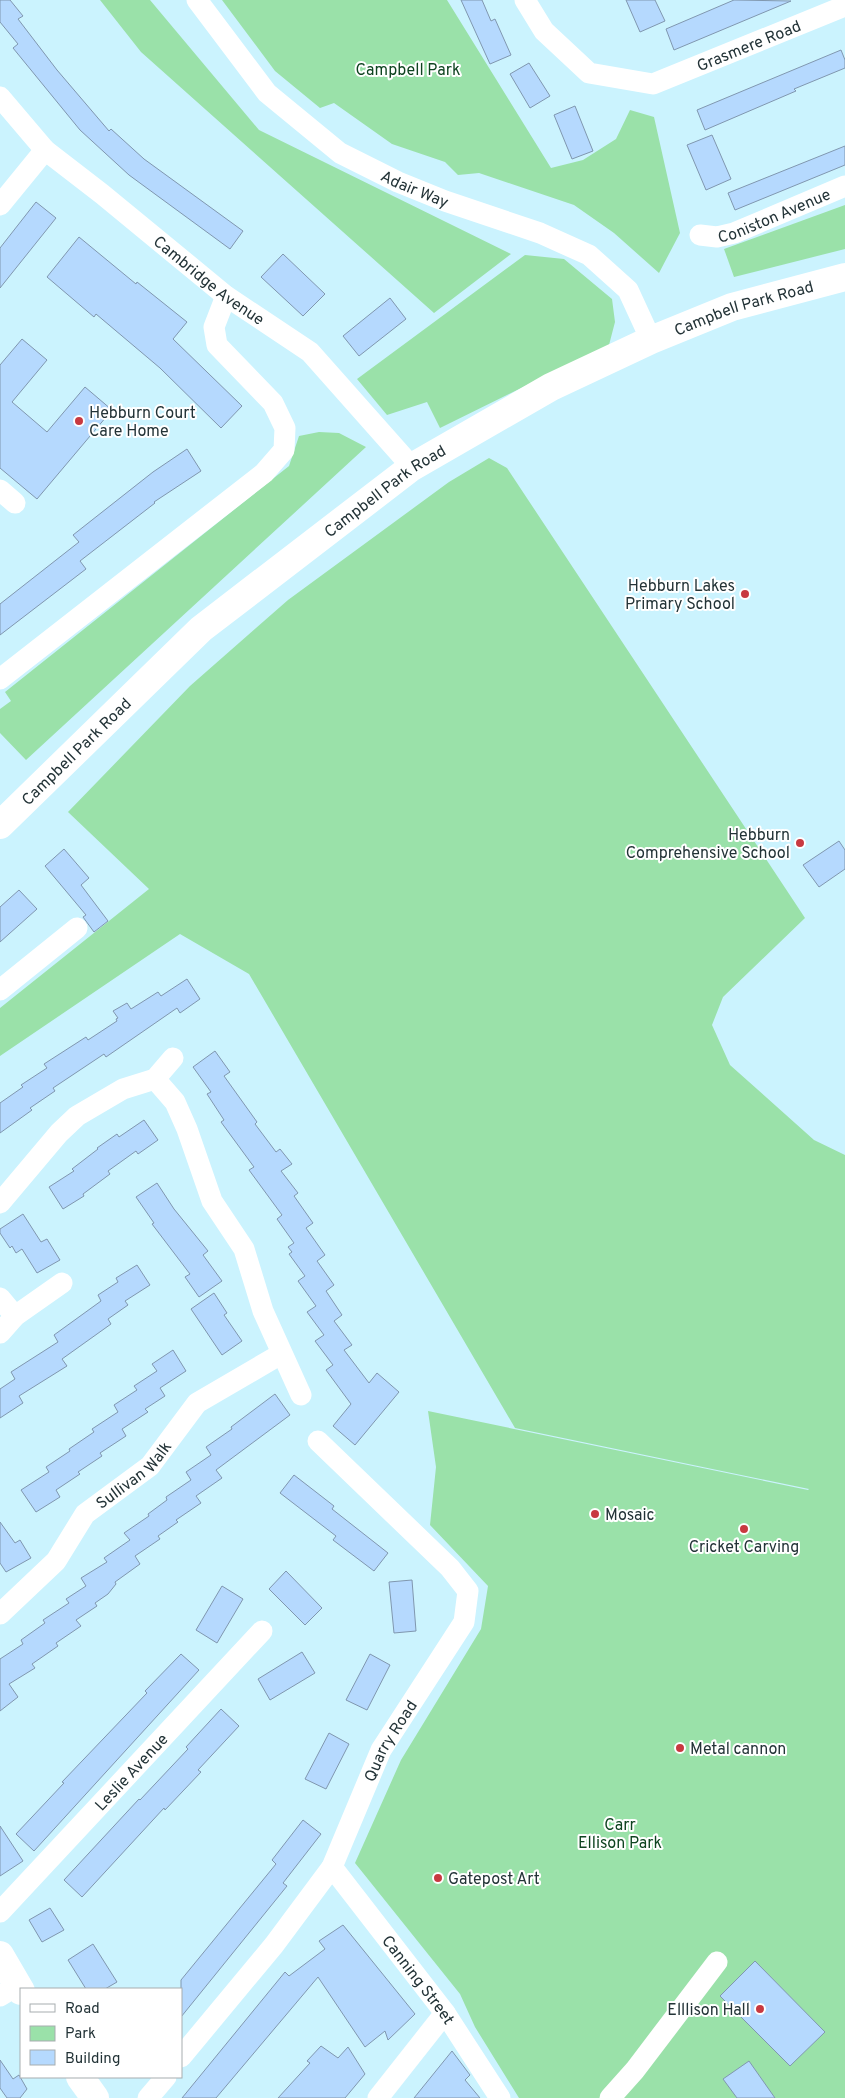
<svg xmlns="http://www.w3.org/2000/svg" width="845" height="2098" viewBox="0 0 845 2098" font-family="Overpass,sans-serif">
<style>
.green{fill:#9ae1a9}
.building{fill:#b5d9fe;stroke:#8097af}
.lines{fill:none;stroke-linecap:round;stroke-linejoin:round}
.street{stroke:#fff;stroke-width:21}
.secondary{stroke:#fff;stroke-width:28}
.primary{stroke:#fff;stroke-width:28}
.poi-dot{fill:#c83940;stroke:#fff;stroke-width:2}
.labels{text-anchor:middle;stroke-width:4;stroke-linejoin:round;paint-order:stroke}
.street-label{font-size:16px;fill:#233337;stroke:#fff}
.park-label{font-size:16px;fill:#0e4420;stroke:#fff}
.poi-label{font-size:16px;fill:#233337;stroke:#fff;text-anchor:start}
</style>
<rect width="100%" height="100%" fill="#cbf3fe"/>
<g class="green">
<path d="M100,0h50l109,130 252,124 -77,59 -293,-261z"/>
<path d="M222,0h225l104,168 32,-8 33,-21 14,-29 24,7 26,116 -21,40 -45,-40 -40,-28 -95,-32 -21,2 -13,-13 -53,-18 -58,-41 -14,5 -45,-37z"/>
<path d="M845,205v44l-111,28 -10,-28z"/>
<path d="M525,255l39,4 48,40 3,23 -6,23 -169,83 -13,-26 -40,13 -30,-36z"/>
<path d="M319,432l20,1 27,14 -340,313 -26,-27v-24l11,-8 -6,-9 284,-226 10,-30z"/>
<path d="M489,458l18,10 298,450 -82,79 -11,28 18,40 84,75 31,15v943h-326l-44,-71 -15,-33 -105,-131 46,-103 80,-131 7,-43 -58,-61 6,-58 -8,-56 380,79 1,-1 -294,-61 -266,-454 -69,-40 -180,122v-48l149,-119 -81,-77 122,-126 98,-86 161,-118z"/>
</g>
<g class="building">
<path d="M0,0h10l13,16 -5,3 39,51 52,61 2,-2 33,30 99,72 -13,18 -101,-74 -49,-45 -67,-82 5,-4 -18,-22z"/>
<path d="M461,0h21l9,21 4,-2 16,36 -21,9z"/>
<path d="M626,0h29l10,21 -25,11z"/>
<path d="M734,0l57,1 -117,49 -8,-21z"/>
<path d="M841,50l4,10v8l-51,21 2,2 -91,39 -8,-20z"/>
<path d="M529,63l21,33 -20,12 -20,-34z"/>
<path d="M575,106l18,45 -21,8 -18,-44z"/>
<path d="M712,135l19,44 -25,11 -19,-45z"/>
<path d="M845,146v19l-110,45 -7,-17z"/>
<path d="M36,202l20,16 -56,70v-40z"/>
<path d="M79,237l57,47 1,-2 50,40 -14,17 69,67 -21,22 -61,-60 -64,-54 -2,3 -47,-40z"/>
<path d="M283,254l42,40 -22,22 -42,-39z"/>
<path d="M390,298l16,21 -47,37 -16,-20z"/>
<path d="M22,339l25,21 -35,42 35,30 38,-45 27,23 -75,89 -37,-31v-103z"/>
<path d="M187,449l14,22 -47,31 1,1 -75,58 6,8 -86,66v-31l79,-62 -6,-7 80,-63z"/>
<path d="M839,841l6,9v19l-26,18 -16,-22z"/>
<path d="M64,849l25,29 -8,7 27,36 -14,11 -11,-15 3,-2 -41,-49z"/>
<path d="M19,890l18,19 -37,33v-35z"/>
<path d="M187,979l13,20 -20,14 -3,-5 -71,49 -2,-3 -51,34 2,3 -25,17 2,2 -32,23v-30l23,-16 -2,-2 26,-17 -3,-4 42,-27 2,3 29,-19 -1,-2 2,-1 -5,-7 14,-8 4,6 27,-17 3,4z"/>
<path d="M215,1051l15,21 -6,4 33,46 -2,2 21,28 4,-3 12,15 -11,7 17,22 -4,3 19,27 -7,5 19,27 -8,6 17,24 -8,6 16,24 -8,6 18,24 -8,5 25,33 8,-10 22,19 -44,53 -22,-19 18,-22 -25,-34 7,-5 -18,-24 9,-6 -17,-23 9,-6 -18,-25 7,-5 -16,-22 3,-2 -4,-5 6,-4 -17,-24 5,-4 -33,-45 5,-3 -33,-45 3,-2 -17,-26 4,-2 -18,-25z"/>
<path d="M144,1120l14,20 -20,14 -2,-3 -28,20 2,3 -27,20 1,2 -21,13 -14,-22 25,-16 -2,-2 26,-20 -1,-1 20,-14 2,3z"/>
<path d="M157,1183l17,26 34,42 -5,4 19,26 -23,16 -14,-20 5,-3 -38,-50 2,-1 -18,-26z"/>
<path d="M23,1214l18,28 6,-3 13,21 -23,13 -15,-24 -6,4 -4,-7 -2,2 -10,-15v-4z"/>
<path d="M137,1265l13,20 -25,16 3,4 -20,14 3,5 -49,35 5,7 -48,30 4,7 -23,15v-29l15,-10 -4,-7 47,-30 -4,-7 47,-34 -3,-6 20,-13 -2,-4z"/>
<path d="M214,1293l13,20 -3,2 18,26 -20,14 -31,-46z"/>
<path d="M173,1350l13,21 -26,17 5,8 -20,13 3,3 -26,17 4,7 -26,17 2,3 -24,16 2,2 -24,16 4,7 -24,15 -15,-22 28,-18 -3,-5 24,-16 -1,-2 25,-17 -2,-3 26,-17 -4,-7 23,-15 -3,-4 23,-15 -5,-7z"/>
<path d="M275,1394l15,21 -74,55 6,8 -26,18 5,7 -25,17 2,2 -20,14 2,3 -25,17 5,8 -25,18 1,2 -8,10 -13,9 2,3 -21,14 5,6 -25,17 2,3 -26,18 3,4 -26,16 9,13 -18,14v-52l23,-15 -2,-4 24,-17 -2,-3 26,-17 -3,-4 20,-13 -5,-8 26,-16 -3,-4 26,-18 -6,-7 25,-17 -1,-2 19,-14 -1,-3 25,-17 -5,-8 25,-17 -5,-8 26,-18 -1,-2z"/>
<path d="M294,1475l40,31 -2,3 56,44 -14,18 -41,-31 3,-4 -56,-43z"/>
<path d="M0,1522l15,21 5,-3 11,18 -25,14 -6,-9z"/>
<path d="M286,1571l36,37 -17,17 -36,-36z"/>
<path d="M412,1580l4,51 -22,2 -5,-51z"/>
<path d="M222,1586l21,13 -26,44 -21,-13z"/>
<path d="M302,1652l13,21 -45,27 -12,-21z"/>
<path d="M181,1654l18,16 -165,181 -18,-17 48,-51 -2,-1 85,-89 -2,-2z"/>
<path d="M370,1654l20,11 -23,45 -21,-10z"/>
<path d="M221,1709l18,17 -41,44 3,2 -36,38 -1,-2 -82,89 -18,-17 75,-81 1,1 48,-51 -2,-2z"/>
<path d="M329,1733l20,11 -23,45 -21,-10z"/>
<path d="M303,1820l18,14 -38,49 4,3 -106,131v-37l95,-116 -4,-4z"/>
<path d="M0,1826l23,35 -23,15z"/>
<path d="M50,1908l14,22 -22,12 -13,-22z"/>
<path d="M343,1925l72,89 -27,26 -3,-9 -20,16 -47,-70 -102,121h-34l103,-126 4,4 36,-27 -6,-8z"/>
<path d="M93,1944l24,38 -12,7h-19l-18,-29z"/>
<path d="M755,1961l70,71 -35,34 -70,-70z"/>
<path d="M321,2046l17,12 10,-11 17,27 -20,24h-67l32,-35 -3,-2z"/>
<path d="M452,2051l18,24 -5,5 15,18h-66z"/>
<path d="M0,2060l13,19 6,-4 8,14 -7,9h-13l-7,-10z"/>
<path d="M749,2061l26,37h-38l-14,-19z"/>
</g>
<g class="lines">
<g class="street">
<path id="s1" d="M197,0l70,93 73,60 58,29 47,19 95,32 49,22 39,35 23,50"/>
<path id="s2" d="M525,0l19,31 45,42 64,11 192,-78"/>
<path id="s3" d="M0,97l45,53 57,44 124,102 84,56 102,115"/>
<path d="M0,205l45,-55"/>
<path id="s4" d="M700,235l17,2 17,-4 111,-47"/>
<path d="M0,490l15,13"/>
<path d="M0,679l264,-206 20,-23 1,-22 -12,-25 -56,-58 -3,-18 12,-31"/>
<path d="M0,990l77,-62"/>
<path d="M155,1079l20,23 12,27 25,72 32,48 19,62 38,84"/>
<path d="M0,1203l59,-70 18,-17 46,-27 32,-10 18,-21"/>
<path d="M0,1298l15,18"/>
<path d="M0,1333l15,-17 47,-33"/>
<path id="s5" d="M0,1614l56,-53 29,-47 65,-48 47,-63 84,-49"/>
<path id="s6" d="M332,1867l113,146 55,85"/>
<path id="s7" d="M0,1912l262,-281"/>
<path d="M0,1996l18,-11"/>
<path id="s8" d="M181,2057l93,-112 58,-78 49,-117 83,-128 4,-31 -18,-23 -132,-127"/>
<path d="M148,2098l18,-21"/>
<path d="M378,2098l67,-85"/>
<path d="M610,2098l25,-28 82,-108"/>
</g>
<path class="secondary" id="s9" d="M0,825l201,-196 211,-162 139,-80 100,-47 81,-33 113,-30"/>
<g class="primary">
<path d="M0,1955l21,36"/>
<path d="M80,2077l15,21"/>
</g>
</g>
<g class="poi-dot">
<circle cx="79" cy="421" r="5"/>
<circle cx="745" cy="594" r="5"/>
<circle cx="800" cy="843" r="5"/>
<circle cx="595" cy="1514" r="5"/>
<circle cx="744" cy="1529" r="5"/>
<circle cx="680" cy="1748" r="5"/>
<circle cx="438" cy="1878" r="5"/>
<circle cx="760" cy="2009" r="5"/>
</g>
<g class="labels">
<g class="street-label">
<text dy="6" stroke="none"><textPath href="#s2" startOffset="266">Grasmere Road</textPath></text>
<text dy="6" stroke="none"><textPath href="#s1" startOffset="294">Adair Way</textPath></text>
<text dy="6" stroke="none"><textPath href="#s4" startOffset="78">Coniston Avenue</textPath></text>
<text dy="6" stroke="none"><textPath href="#s3" startOffset="279">Cambridge Avenue</textPath></text>
<text dy="6" stroke="none"><textPath href="#s9" startOffset="916">Campbell Park Road</textPath></text>
<text dy="6" stroke="none"><textPath href="#s9" startOffset="511">Campbell Park Road</textPath></text>
<text dy="6" stroke="none"><textPath href="#s9" startOffset="106">Campbell Park Road</textPath></text>
<text dy="6" stroke="none"><textPath href="#s5" startOffset="195">Sullivan Walk</textPath></text>
<text dy="6" stroke="none"><textPath href="#s8" startOffset="382">Quarry Road</textPath></text>
<text dy="6" stroke="none"><textPath href="#s7" startOffset="192">Leslie Avenue</textPath></text>
<text dy="6" stroke="none"><textPath href="#s6" startOffset="142">Canning Street</textPath></text>
</g>
<g class="park-label">
<text x="408" y="75">Campbell Park</text>
<text x="620" y="1830">Carr<tspan x="620" dy="18">Ellison Park</tspan></text>
</g>
<g class="poi-label">
<text x="89" y="418">Hebburn Court<tspan x="89" dy="18">Care Home</tspan></text>
<text x="735" y="591" text-anchor="end">Hebburn Lakes<tspan x="735" dy="18">Primary School</tspan></text>
<text x="790" y="840" text-anchor="end">Hebburn<tspan x="790" dy="18">Comprehensive School</tspan></text>
<text x="605" y="1520">Mosaic</text>
<text x="744" y="1552" text-anchor="middle">Cricket Carving</text>
<text x="690" y="1754">Metal cannon</text>
<text x="448" y="1884">Gatepost Art</text>
<text x="750" y="2015" text-anchor="end">Elllison Hall</text>
</g>
</g>
<rect x="20" y="1988" width="162" height="90" fill="#ffffff" stroke="#a7adaf"/>
<rect x="30" y="2004" width="25" height="8" fill="#ffffff" stroke="#a7adaf"/>
<text x="65" y="2013" font-size="15" fill="#233337">Road</text>
<rect x="30" y="2026" width="25" height="15" fill="#9ae1a9" stroke="#a7adaf"/>
<text x="65" y="2038" font-size="15" fill="#233337">Park</text>
<rect x="30" y="2050" width="25" height="15" fill="#b5d9fe" stroke="#a7adaf"/>
<text x="65" y="2063" font-size="15" fill="#233337">Building</text>
</svg>
